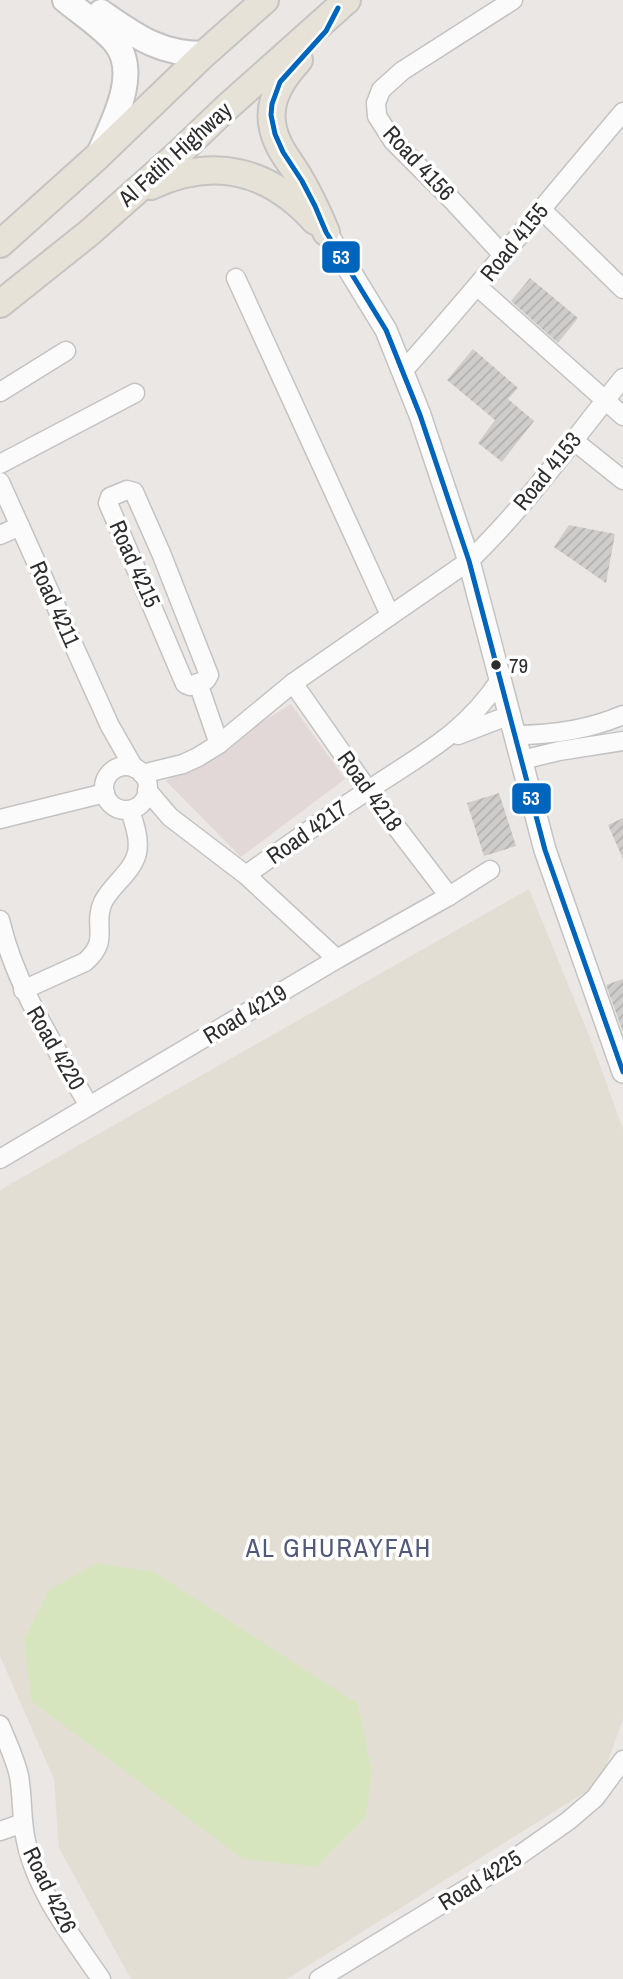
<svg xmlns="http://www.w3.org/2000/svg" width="623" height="1979" viewBox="0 0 623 1979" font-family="'Archivo Narrow',sans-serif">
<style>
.education{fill:#e3ded3}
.medical{fill:#e2d8d7}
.pitch{fill:#d7e5be}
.building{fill:url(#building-hatch)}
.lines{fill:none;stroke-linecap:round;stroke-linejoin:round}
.minor-casing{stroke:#c4c3c3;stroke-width:21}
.tertiary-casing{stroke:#c4c3c3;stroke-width:24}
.secondary-casing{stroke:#c4c3c3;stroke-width:28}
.primary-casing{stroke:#c6c4c3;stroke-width:30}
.minor{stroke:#fcfbfb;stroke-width:18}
.tertiary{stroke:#fcfbfb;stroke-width:21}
.secondary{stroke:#fcfbfb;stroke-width:24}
.primary{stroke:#e6e2d7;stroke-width:26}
.bus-1-casing{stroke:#fff;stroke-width:10}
.bus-1{stroke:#0065bd;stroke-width:5}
.bus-dot{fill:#2d2d2d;stroke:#fff;stroke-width:2.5}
.labels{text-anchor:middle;stroke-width:7;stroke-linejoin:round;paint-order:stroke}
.bus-label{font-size:21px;fill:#2d2d2d;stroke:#fff;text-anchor:start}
.street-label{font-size:23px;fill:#2d2d2d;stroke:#fff}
.quarter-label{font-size:26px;letter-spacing:2px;fill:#51587a;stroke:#fff}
.line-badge{stroke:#fff;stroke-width:2.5}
.badge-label{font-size:19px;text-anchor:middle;font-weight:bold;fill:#fff}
</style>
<defs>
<pattern id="building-hatch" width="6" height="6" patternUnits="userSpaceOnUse" patternTransform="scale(1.75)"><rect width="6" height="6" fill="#cfcdcb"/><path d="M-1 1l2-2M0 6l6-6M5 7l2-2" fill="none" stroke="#b2b0af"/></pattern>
</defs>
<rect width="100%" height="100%" fill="#eae7e4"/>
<path class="education" d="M529,889l61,149 33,91v590l-23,64 -313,196h-156l-72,-131 -5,-69 -54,-123v-466z"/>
<path class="medical" d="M291,704l54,75 -104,78 -75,-76z"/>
<path class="pitch" d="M97,1563l57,9 204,132 14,69 -6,44 -50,50 -73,-8 -212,-158 -7,-62 26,-50z"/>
<g class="building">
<path d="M530,278l48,40 -20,25 -47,-42z"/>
<path d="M473,349l45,39 -10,11 26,22 -32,41 -24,-19 17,-23 -48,-40z"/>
<path d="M569,525l46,9 -9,49 -52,-36z"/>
<path d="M499,793l17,53 -32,10 -17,-53z"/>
<path d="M623,818v41l-15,-34z"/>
<path d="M623,979v53l-17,-47z"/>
</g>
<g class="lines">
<defs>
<g id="minor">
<path d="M541,209l82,80"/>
<path d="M503,255l-52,-56 -58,-58 -16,-25 -1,-13 5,-13 21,-19 111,-71"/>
<path d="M236,278l154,337"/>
<path d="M478,287l145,129"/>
<path d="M403,371c76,-85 147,-173 220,-259"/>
<path d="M0,392l66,-41"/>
<path d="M573,440l50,40"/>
<path d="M0,464l135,-71"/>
<path d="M0,482l110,244 24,42"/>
<path d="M127,490l7,2 27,61 48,122 -3,5 -16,6 -5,-2 -77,-181 2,-6z"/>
<path d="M0,535l20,-9"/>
<path d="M198,683l21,61"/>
<path d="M293,683l75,107 81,106"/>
<path d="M458,735l52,-20"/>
<path d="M515,735c38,0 73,-5 108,-20"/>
<path d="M522,760l37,-9 64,-10"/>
<circle cx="126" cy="788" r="22"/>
<path d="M142,774l41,-10 15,-7 21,-13 74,-61 176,-122c57,-55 104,-121 154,-183"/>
<path d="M147,790l23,27 76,58 91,84"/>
<path d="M0,819l105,-26"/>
<path d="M246,875c41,-29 82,-59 124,-86 52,-35 93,-54 130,-109"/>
<path d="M0,920c16,68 55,126 89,186"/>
<path d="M23,990l62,-28c26,-22 7,-36 18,-60 9,-18 29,-29 34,-49 3,-14 -3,-30 -7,-43"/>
<path d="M0,1159l337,-200 112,-63 41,-26"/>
<path d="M0,1725c7,17 15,33 19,51 4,22 2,44 7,65 10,50 47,97 75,138"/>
<path d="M0,1831l23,-8"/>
<path d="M319,1979l185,-113 64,-45 27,-23 28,-38"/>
</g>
<path id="tertiary" d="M326,232l60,98 34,85 49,146 76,289 78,222"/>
<g id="secondary">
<path d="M65,0c16,13 36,26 50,42 26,31 -3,82 -16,112"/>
<path d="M101,12c35,24 58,42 103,42"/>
</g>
<g id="primary">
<path d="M299,60c-23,25 -37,51 -20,85 5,11 14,21 20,32 11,18 19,36 27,55"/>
<path d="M151,186c63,-30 118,-16 164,35"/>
<path d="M0,244l98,-88 106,-102 61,-54"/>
<path d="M0,304l89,-71 88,-78 48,-46 122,-109"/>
</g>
</defs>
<use href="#minor" class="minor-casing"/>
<use href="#tertiary" class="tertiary-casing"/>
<use href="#secondary" class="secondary-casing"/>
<use href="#primary" class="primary-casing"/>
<use href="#minor" class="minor"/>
<use href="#tertiary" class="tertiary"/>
<use href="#secondary" class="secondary"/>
<use href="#primary" class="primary"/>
<defs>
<path id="bus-1" d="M338,8l-12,23 -46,51 -8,22 -1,11 4,19 8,18 19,29 13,25 11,26 60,98 34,85 49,146 76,289 78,222"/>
</defs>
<use href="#bus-1" class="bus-1-casing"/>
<use href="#bus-1" class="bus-1"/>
</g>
<circle class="bus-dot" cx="496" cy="665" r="6"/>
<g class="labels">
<g class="bus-label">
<text x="509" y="673">79</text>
</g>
<g class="street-label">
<text transform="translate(175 154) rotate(-42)" y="8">Al Fatih Highway</text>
<text transform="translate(419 163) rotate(47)" y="8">Road 4156</text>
<text transform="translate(514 242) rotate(-51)" y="8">Road 4155</text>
<text transform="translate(547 471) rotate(-51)" y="8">Road 4153</text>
<text transform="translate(135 564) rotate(66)" y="8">Road 4215</text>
<text transform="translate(55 604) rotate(66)" y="8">Road 4211</text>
<text transform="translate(370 791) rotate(54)" y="8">Road 4218</text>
<text transform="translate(307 832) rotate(-35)" y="8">Road 4217</text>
<text transform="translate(245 1014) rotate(-31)" y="8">Road 4219</text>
<text transform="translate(56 1048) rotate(60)" y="8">Road 4220</text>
<text transform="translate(480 1880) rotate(-32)" y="8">Road 4225</text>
<text transform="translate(50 1890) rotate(64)" y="8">Road 4226</text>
</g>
<g class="quarter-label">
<text x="339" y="1557">AL GHURAYFAH</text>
</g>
</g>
<g class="line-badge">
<rect x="321" y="240" width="40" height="34" rx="7" fill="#0065bd"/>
<rect x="511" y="782" width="41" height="33" rx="7" fill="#0065bd"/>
</g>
<g class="badge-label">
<text x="341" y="264">53</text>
<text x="531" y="805">53</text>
</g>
</svg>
